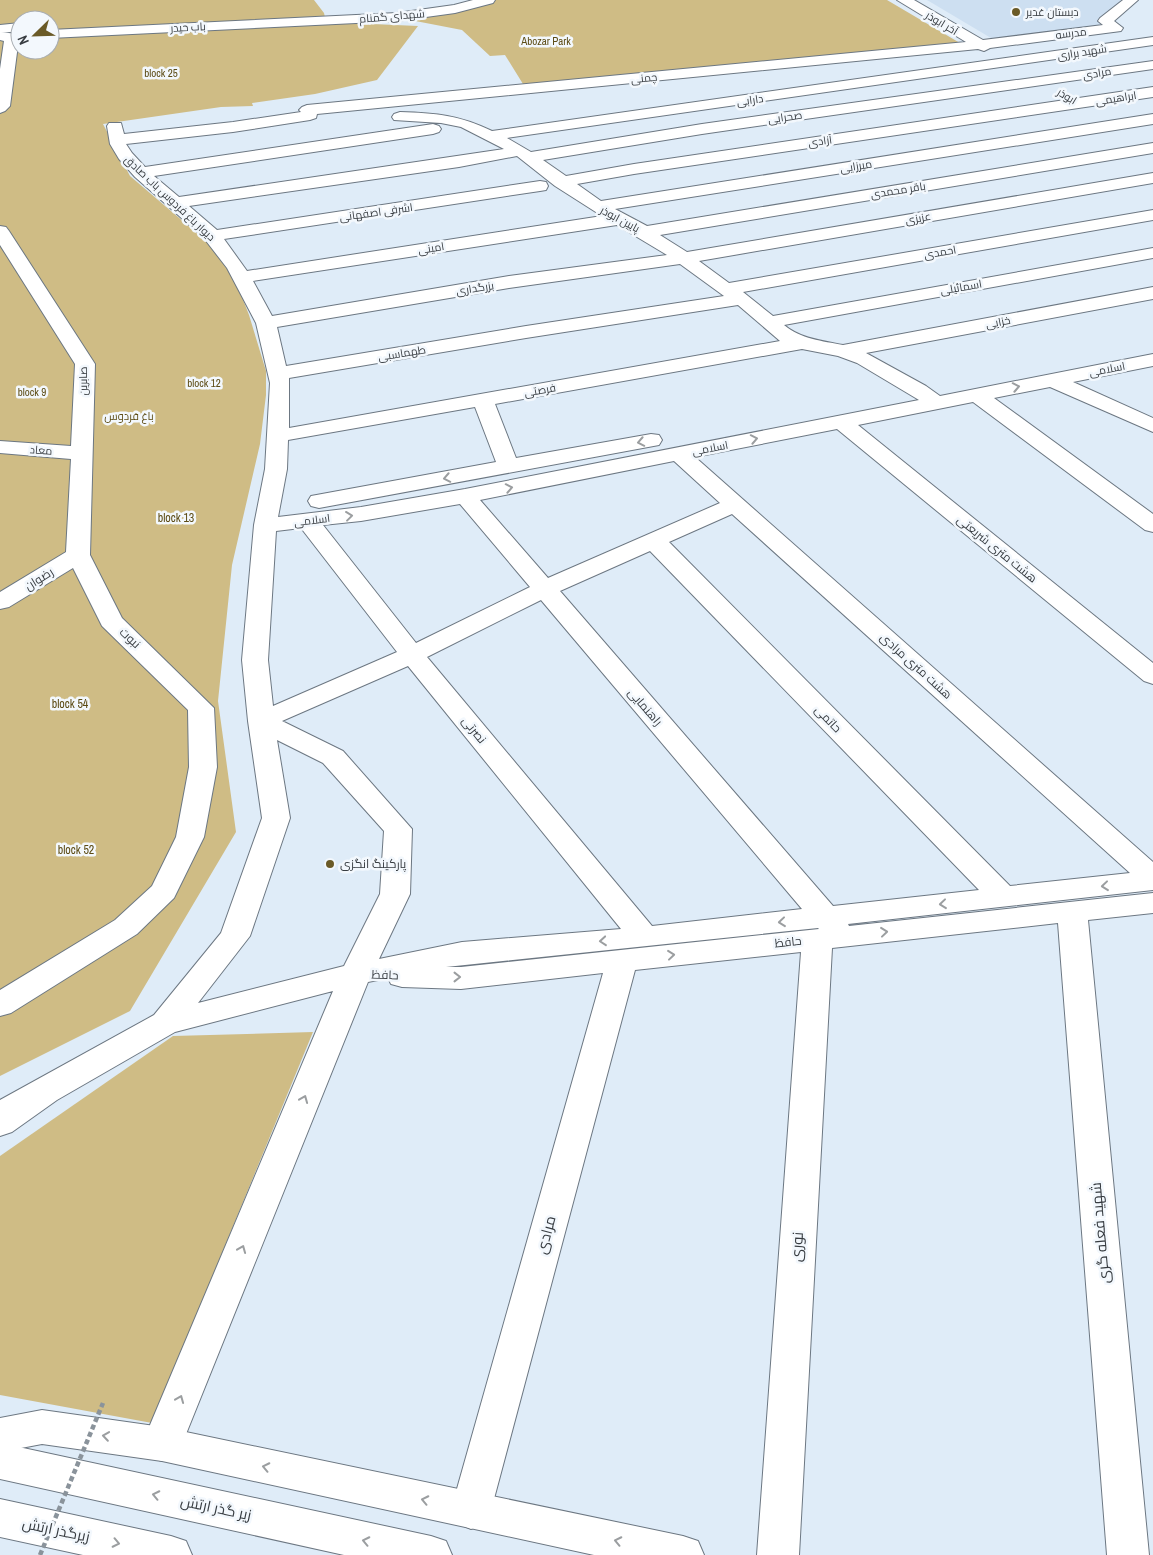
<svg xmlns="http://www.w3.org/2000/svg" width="1153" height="1555" viewBox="0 0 1153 1555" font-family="'Archivo Narrow',Cairo,sans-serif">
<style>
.built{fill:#cddff1}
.green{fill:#cfbc85;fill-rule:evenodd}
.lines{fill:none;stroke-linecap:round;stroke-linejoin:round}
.minor-casing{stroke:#6c7782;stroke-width:2}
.major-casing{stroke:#6c7782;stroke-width:2}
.highway-casing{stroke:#6c7782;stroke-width:2}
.minor{fill:#fff;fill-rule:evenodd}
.major{fill:#fff;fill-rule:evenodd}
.highway{fill:#fff;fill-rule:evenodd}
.path-bridge{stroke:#8a939b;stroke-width:4.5;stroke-dasharray:5 3;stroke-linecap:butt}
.oneway{stroke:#9b9ea0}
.poi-dot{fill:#6a5a27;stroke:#f3f8fd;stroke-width:2}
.labels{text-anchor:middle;stroke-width:5;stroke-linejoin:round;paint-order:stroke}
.far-poi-label{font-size:11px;fill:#373c41;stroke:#f3f8fd;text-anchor:start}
.far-street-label{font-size:11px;fill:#373c41;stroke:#f3f8fd}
.far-park-label{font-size:11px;fill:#5d4c15;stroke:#f3f8fd}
.park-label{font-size:12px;fill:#5d4c15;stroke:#f3f8fd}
.street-label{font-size:12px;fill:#373c41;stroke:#f3f8fd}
.poi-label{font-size:12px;fill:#373c41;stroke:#f3f8fd;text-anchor:start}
.near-street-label{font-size:15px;fill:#373c41;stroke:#f3f8fd}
</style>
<rect width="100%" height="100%" fill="#dfecf8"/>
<path class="built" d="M927,0h198l-16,26 -113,15z"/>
<g class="green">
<path d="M0,0h314l10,13 2,9 92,4 -41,54 -62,14 -63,9 1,3 -32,1 -118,17 27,52 82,70 25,38 12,31 17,56v24l-6,49 -28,121 -14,136 18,131 -106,179 -130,65zM20,20h30v30h-30z"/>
<path d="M496,0h391l78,46 -442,38 -18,-29 -15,1 -28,-26 -57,-11z"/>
<path d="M313,1032l-161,391 -152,-28v-239l173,-120z"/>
</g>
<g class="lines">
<defs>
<g id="minor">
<path d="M897,0h17l69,40 120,-15 -5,-4 2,-3 23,-18h15l-24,21 9,7 -2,3 -131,17 -6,3 -6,-2 -661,65 -1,4 -6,2 -77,12 -107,12 6,9 13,14 288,-43 6,2 2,3 -2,3 -6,2 -279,42 25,21 325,-48 -43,-22 -20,-4 -47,-3 -2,-3 2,-3 6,-2c35,1 60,3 92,19l661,-94v8l-646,93 24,14 171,-28 451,-63v8l-451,65 -159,26 23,16 68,-12 519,-77v10l-519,77 -57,10 24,17 552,-87v10l-538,85 32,17 506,-83v10l-493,82 27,17 466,-79v10l-454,78 30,22 424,-73v10l-410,72 30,24 380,-68v10l-369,67c17,14 38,16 59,20l310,-58v12l-287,54 60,33 14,10 213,-42v12l-80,16 80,36v14l-103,-45 -56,11 159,116v18l-8,-2 -172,-128 -115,23 295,238v21l-9,-3 -307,-252 -142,28 458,405v28l-305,34 1,2 304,-33v20l-65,7 61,635h-42l-49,-632 -226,25 -33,607h-42l44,-603 -166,18 -144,540 -6,13 -14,6 -14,-6 -6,-13 152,-537 -142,16 -59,-2 -11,-3 -3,-6 -20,4 -186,462 -6,12 -14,5 -14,-5 -6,-12 191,-453 -158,41 -118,68 -45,32 -12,4v-36l154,-85 67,-82 41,-115 -14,-97 -6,-61 12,-135 11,-56 5,-86 -14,-60 -29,-55 -24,-31 -68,-60 -16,-18 -9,-15 -3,-18 2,-3h12l3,11 109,-12 68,-10 -2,-2 3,-3 5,-2 659,-63zM517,156l38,30 47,30 -355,55 -23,-32 316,-48 6,-1 2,-4 -2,-4 -6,-1 -323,49 -28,-24 270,-39zM617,225l50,30 -158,21 -237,40 -19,-35zM680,264l44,32 -198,30 -240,40 -9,-39 232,-39zM738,305l42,36 -491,87v-50l237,-40zM802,349l36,7 19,7 62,37 -454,89 -104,18 -83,10 9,-48 1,-29 187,-33 21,55 -185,34 -3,5 3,5 8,2 340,-63 3,-5 -3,-5 -8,-1 -135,24 -21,-54zM674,461l46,42 -172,75 -68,-78zM460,504l70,83 -114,56 -93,-118 38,-4zM732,514l398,359 -120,13 -341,-344zM301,528l96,124 -124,54 -5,-46 8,-129zM650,551l329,339 -146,16 -273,-315zM541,600l261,309 -150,17 -225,-269zM408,666l213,263 -159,13 -83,17 31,-65 2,-65 -69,-78 -61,-30zM277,740l46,23 61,68 -4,63 -36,72 -146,37 52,-67 40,-118zM818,928l1,1 -358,38h-15z"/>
<path d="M0,32l17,2 2,3 -9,69 -5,5 -5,2v-44l4,-28 -4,-1z"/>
<path d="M0,226l6,1 3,4 86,133 -5,191 32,63 92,90 3,59 -13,70 -30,61 -37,36 -126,79 -11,3v-26l115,-70 37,-34 24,-49 13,-70 -1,-57 -86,-84 -29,-58 -64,39 -9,2v-17l66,-40 5,-93 -71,-6v-12l71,5 4,-82 -75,-119z"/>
</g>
<g id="major">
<path d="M473,0h22l-2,3 -38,10 -58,8 -347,17v-8l347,-17 57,-8z"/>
<path d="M20,23v8l-20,2v-8z"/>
<path d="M42,1410l120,17 521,109 15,5 6,14h-110l-432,-94 -120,-17 -42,8v-34z"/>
</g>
<g id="highway">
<path d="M0,1443l431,93 15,5 6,14h-108l-344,-76z"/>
<path d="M0,1499l171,37 15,5 6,14h-109l-83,-18z"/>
</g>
</defs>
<use href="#minor" class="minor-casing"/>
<use href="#major" class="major-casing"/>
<use href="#highway" class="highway-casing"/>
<use href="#minor" class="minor"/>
<use href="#major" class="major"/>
<use href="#highway" class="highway"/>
<path class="path-bridge" d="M40,1555l63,-152"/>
</g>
<defs><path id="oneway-chevron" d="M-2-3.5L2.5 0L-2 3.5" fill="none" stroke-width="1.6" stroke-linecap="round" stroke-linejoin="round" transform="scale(1.25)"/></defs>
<g class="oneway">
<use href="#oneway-chevron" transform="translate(1016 387) rotate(-11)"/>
<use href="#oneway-chevron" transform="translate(754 439) rotate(-11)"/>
<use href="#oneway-chevron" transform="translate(641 442) rotate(169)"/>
<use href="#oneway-chevron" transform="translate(447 478) rotate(169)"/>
<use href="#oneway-chevron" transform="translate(509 488) rotate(-11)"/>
<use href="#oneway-chevron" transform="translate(349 516) rotate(-7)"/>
<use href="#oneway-chevron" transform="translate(1105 886) rotate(174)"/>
<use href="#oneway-chevron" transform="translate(943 904) rotate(174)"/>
<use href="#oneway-chevron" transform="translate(782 922) rotate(174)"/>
<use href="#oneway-chevron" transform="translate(884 932) rotate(-6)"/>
<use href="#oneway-chevron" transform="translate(603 941) rotate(175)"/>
<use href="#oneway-chevron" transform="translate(671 955) rotate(-6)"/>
<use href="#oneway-chevron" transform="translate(457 977)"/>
<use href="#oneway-chevron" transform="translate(304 1099) rotate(-68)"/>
<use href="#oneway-chevron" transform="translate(242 1249) rotate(-68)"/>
<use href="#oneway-chevron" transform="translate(180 1399) rotate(-68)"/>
<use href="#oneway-chevron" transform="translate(106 1436) rotate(-172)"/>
<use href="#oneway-chevron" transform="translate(266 1467) rotate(-168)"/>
<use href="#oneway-chevron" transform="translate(156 1495) rotate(-168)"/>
<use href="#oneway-chevron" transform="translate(425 1500) rotate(-168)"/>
<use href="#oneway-chevron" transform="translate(366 1541) rotate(-168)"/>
<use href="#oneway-chevron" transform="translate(618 1541) rotate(-168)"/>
<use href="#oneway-chevron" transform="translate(116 1543) rotate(12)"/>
</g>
<g class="poi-dot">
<circle cx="1016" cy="12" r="5"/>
<circle cx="330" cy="864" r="5"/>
</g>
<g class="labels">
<g class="far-poi-label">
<text x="1026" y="16">دبستان غدیر</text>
</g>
<g class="far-street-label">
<text transform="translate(392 16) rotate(-5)" y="4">شهدای گمنام</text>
<text transform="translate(942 23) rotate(31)" y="4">آخر ابوذر</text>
<text transform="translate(188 27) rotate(-3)" y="4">باب حیدر</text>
<text transform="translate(1071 33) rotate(-7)" y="4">مدرسه</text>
<text transform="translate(1082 52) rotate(-9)" y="4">شهید براری</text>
<text transform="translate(1097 73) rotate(-9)" y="4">مرادی</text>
<text transform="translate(644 78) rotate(-6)" y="4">چمنی</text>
<text transform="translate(1067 96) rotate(31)" y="4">ابوذر</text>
<text transform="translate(1116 98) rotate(-9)" y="4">ابراهیمی</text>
<text transform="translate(750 100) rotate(-8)" y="4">دارابی</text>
<text transform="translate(785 117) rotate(-8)" y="4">صحرایی</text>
<text transform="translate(820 141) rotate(-8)" y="4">آزادی</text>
<text transform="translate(856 166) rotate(-9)" y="4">میرزایی</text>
<text transform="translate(898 190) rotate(-9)" y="4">باقر محمدی</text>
<text transform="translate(170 198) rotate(43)" y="4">دیوار باغ فردوس باب صادق</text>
<text transform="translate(376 212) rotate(-8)" y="4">اشرفی اصفهانی</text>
<text transform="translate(918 218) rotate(-10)" y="4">عزیزی</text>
<text transform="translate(620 219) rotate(28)" y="4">پایین ابوذر</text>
<text transform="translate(431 248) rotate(-9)" y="4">امینی</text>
<text transform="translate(940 252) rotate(-10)" y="4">احمدی</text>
<text transform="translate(961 287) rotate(-10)" y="4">اسمائیلی</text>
<text transform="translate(475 288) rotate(-9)" y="4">بزرگداری</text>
<text transform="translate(998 322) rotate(-11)" y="4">خزایی</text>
<text transform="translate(402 353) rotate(-9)" y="4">طهماسبی</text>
<text transform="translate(1107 369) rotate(-11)" y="4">اسلامی</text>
<text transform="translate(83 381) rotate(-91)" y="4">صابرین</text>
<text transform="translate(540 390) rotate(-10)" y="4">فرصتی</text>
<text transform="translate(710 448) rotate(-11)" y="4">اسلامی</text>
<text transform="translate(41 450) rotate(4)" y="4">معاد</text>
<text transform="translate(312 520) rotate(-7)" y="4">اسلامی</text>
</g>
<g class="far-park-label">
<text x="546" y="45">Abozar Park</text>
<text x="161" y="77">block 25</text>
<text x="204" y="387">block 12</text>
<text x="32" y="396">block 9</text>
<text x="129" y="420">باغ فردوس</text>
</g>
<g class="park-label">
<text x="176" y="522">block 13</text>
<text x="70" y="708">block 54</text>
<text x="76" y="854">block 52</text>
</g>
<g class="street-label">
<text transform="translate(997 549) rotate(39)" y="4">هشت متری شریعتی</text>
<text transform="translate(39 579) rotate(-32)" y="4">رضوان</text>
<text transform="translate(130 638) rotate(43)" y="4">نبوت</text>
<text transform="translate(916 666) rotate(42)" y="4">هشت متری مرادی</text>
<text transform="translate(645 707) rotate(49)" y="4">راهنمایی</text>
<text transform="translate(828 719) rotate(46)" y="4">حاتمی</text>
<text transform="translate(474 730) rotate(51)" y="4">نصرتی</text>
<text transform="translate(788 942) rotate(-6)" y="4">حافظ</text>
<text transform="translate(385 975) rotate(2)" y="4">حافظ</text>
</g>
<g class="poi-label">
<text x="340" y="868">پارکینگ انگزی</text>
</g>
<g class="near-street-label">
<text transform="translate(1100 1233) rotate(-95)" y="5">شهید فعله گری</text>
<text transform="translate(546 1235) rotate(-75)" y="5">مرادی</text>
<text transform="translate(797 1247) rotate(-86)" y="5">نوری</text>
<text transform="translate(216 1508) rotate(12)" y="5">زیر گذر ارتش</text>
<text transform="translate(56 1530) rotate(12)" y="5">زیرگذر ارتش</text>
</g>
</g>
<g transform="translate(35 35) rotate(247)"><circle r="24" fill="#f3f8fd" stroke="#a8adb2"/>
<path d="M0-4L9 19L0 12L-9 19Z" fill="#6a5a27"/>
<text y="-8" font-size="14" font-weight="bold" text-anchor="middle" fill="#373c41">N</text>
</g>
</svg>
